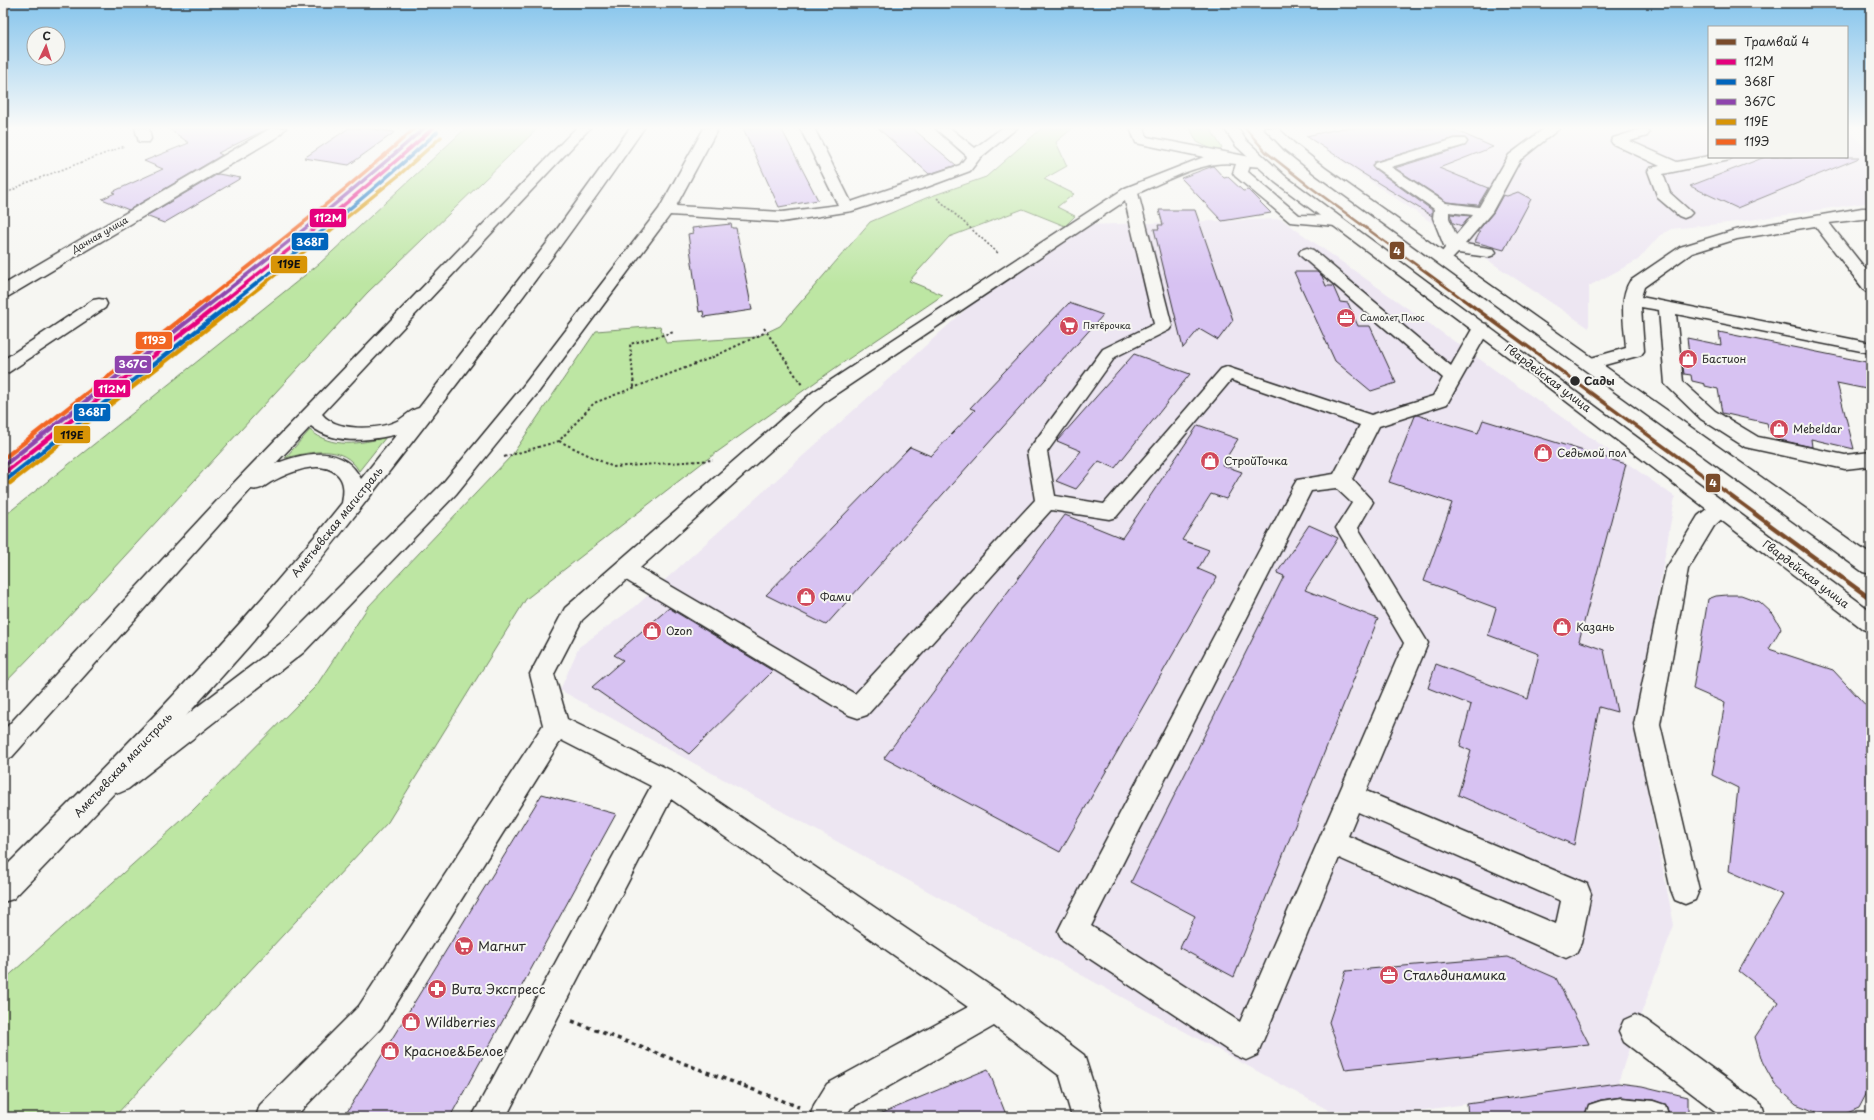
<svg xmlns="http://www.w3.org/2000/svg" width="1874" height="1120" viewBox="0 0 1874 1120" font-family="'Playpen Sans',sans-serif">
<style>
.built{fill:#ede6f2}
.green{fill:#bde6a3;stroke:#748867}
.building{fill:#d7c2f2;stroke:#2b2b2b}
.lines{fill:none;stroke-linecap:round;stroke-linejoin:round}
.minor-casing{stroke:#2b2b2b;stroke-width:3}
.major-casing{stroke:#2b2b2b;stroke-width:3}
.path-far2{stroke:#2b2b2b;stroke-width:1.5;stroke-dasharray:2 2;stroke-linecap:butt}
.path-far1{stroke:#2b2b2b;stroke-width:2;stroke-dasharray:2.5 2.5;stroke-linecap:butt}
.path{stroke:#2b2b2b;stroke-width:3.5;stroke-dasharray:4 4;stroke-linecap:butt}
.minor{fill:#f6f6f2;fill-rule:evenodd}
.major{fill:#f6f6f2;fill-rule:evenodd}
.rail-1-far1-casing{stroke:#f6f6f2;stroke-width:5.5}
.rail-1-casing{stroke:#f6f6f2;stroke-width:7}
.rail-2-far1-casing{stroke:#f6f6f2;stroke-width:5.5}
.rail-2-casing{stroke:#f6f6f2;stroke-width:7}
.rail-3-far1-casing{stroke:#f6f6f2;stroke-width:5.5}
.rail-3-casing{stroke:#f6f6f2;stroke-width:7}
.rail-4-far1-casing{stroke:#f6f6f2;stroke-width:5.5}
.rail-4-casing{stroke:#f6f6f2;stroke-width:7}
.rail-5-far1-casing{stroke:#f6f6f2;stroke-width:5.5}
.rail-5-casing{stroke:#f6f6f2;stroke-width:7}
.rail-1-far1{stroke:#e5007d;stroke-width:3.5}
.rail-1{stroke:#e5007d;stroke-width:4.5}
.rail-2-far1{stroke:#0065bd;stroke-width:3.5}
.rail-2{stroke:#0065bd;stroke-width:4.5}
.rail-3-far1{stroke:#8e44ad;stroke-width:3.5}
.rail-3{stroke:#8e44ad;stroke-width:4.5}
.rail-4-far1{stroke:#d89406;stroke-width:3.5}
.rail-4{stroke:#d89406;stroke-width:4.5}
.rail-5-far1{stroke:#f26522;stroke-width:3.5}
.rail-5{stroke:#f26522;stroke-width:4.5}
.tram-1-far2-casing{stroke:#f6f6f2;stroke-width:4.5}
.tram-1-far1-casing{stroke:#f6f6f2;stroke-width:6}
.tram-1-casing{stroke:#f6f6f2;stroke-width:8}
.tram-1-far2{stroke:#7a4b2a;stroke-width:2.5}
.tram-1-far1{stroke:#7a4b2a;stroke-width:3.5}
.tram-1{stroke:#7a4b2a;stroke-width:4.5}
.stop-dot{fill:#2b2b2b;stroke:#f6f6f2;stroke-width:1.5}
.labels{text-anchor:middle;stroke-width:4;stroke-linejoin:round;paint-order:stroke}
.far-street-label{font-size:9px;fill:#2b2b2b;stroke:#f6f6f2}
.far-poi-label{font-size:9px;fill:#2b2b2b;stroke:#f6f6f2;text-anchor:start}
.poi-label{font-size:11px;fill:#2b2b2b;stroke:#f6f6f2;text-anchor:start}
.street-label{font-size:11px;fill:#2b2b2b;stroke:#f6f6f2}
.stop-label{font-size:11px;font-weight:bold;fill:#2b2b2b;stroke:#f6f6f2;text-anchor:start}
.near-poi-label{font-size:13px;fill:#2b2b2b;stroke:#f6f6f2;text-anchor:start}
.line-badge{stroke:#f6f6f2;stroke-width:1.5}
.badge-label{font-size:11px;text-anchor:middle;font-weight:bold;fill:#fff}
.pale-badge-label{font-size:11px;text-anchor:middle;font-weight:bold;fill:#111}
</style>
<rect width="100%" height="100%" fill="#f6f6f2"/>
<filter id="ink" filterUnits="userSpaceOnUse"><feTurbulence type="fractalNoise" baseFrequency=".025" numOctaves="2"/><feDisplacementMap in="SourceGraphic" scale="8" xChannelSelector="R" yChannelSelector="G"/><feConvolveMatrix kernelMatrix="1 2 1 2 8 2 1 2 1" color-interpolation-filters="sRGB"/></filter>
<g filter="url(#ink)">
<g class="built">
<path d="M1305,128h404v29h138v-29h6l-2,4 20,22v48l-134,20 -66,7 -12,7 -21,24 -49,26v42l-237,-159 -53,-38z"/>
<path d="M1281,219l394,278 -40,232 39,196 -40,108 -16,50 -244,34h-33l-781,-427 19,-43 57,-41 338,-304 112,-77z"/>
</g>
<g class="green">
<path d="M466,128h72l-171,165 -301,327 -63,65v-168l316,-253z"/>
<path d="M1042,128h31l-17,14 11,24 -23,13 30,15 -17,13 18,9 -10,10 -42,-17 -74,28 -40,44 34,14 -105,71 -132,94 -180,139 -138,223 -274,295h-111v-136l189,-170 124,-125 52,-79 144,-152 84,-124 64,-5 6,17 91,-6 23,-11 90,-104 56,-24 60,-21z"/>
<path d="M1190,128h20l12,20 -4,4 -21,-10z"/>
<path d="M310,430c21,19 51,14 76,7l-27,34c-16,-28 -48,-19 -74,-13z"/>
</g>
<g class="building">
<path d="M168,128h101l-51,25 4,2 -93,55 -27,-11 13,-6 -3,-1 51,-23 -19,-8 45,-18z"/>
<path d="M349,128h15l31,4 -46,33 -45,-7z"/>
<path d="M743,128h38l37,72 -39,7z"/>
<path d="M878,128h34l44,37 -27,9z"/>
<path d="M1343,128h107l43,19 -54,21 49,20 -10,17 -31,-3 -52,-34 70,-22 3,-5 -3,-3h-10l-81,24 -2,5 60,43v6l-70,-43h1l-57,-37z"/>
<path d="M1765,157h94v1l-122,50 -47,-22z"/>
<path d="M1213,166l11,12 4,-1 15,14 5,-1 23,23 -49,8 -41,-43z"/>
<path d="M218,174l23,4 -77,45 -18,-7z"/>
<path d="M1518,192l13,7 -27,51 -29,-8 5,-10h-3l16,-19 10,-18 4,1z"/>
<path d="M1159,210h36l38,110 -15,20 -19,-11 -16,19 -29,-119h5l-1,-4h5z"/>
<path d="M1450,214l20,2 -8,10 -9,-3z"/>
<path d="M731,224l1,4h4l16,82 -48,7 -1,-6 -4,1 -11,-78 5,-1 -1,-5z"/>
<path d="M1294,272h23l5,4 4,10h7l7,16 8,1 10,23h12l26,57 -25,8 -36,-30z"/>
<path d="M1069,303l34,12 -277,310 -60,-30 144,-148 21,9 44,-46 -5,-2z"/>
<path d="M1719,332l152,31v27l-34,-7 17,66 -43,-10 1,8 -36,-8 -1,-6 -6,-2 -2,-8 -45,-10 -4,-24 -13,-3v-2l-13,-3 -1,-6 -7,-1 -3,-22 8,2 -2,-16 34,7z"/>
<path d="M1134,354l56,20 -75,94 -16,-7 -23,28 -20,-8 25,-30 -24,-10z"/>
<path d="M1417,415l61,18 5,-13 143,44 -47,177 25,9 13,62 -18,-5 -25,138 -116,-50 13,-44 -11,-5 11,-41 -43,-17 8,-24 92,35 11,-45 -51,-19 8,-27 -72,-27 28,-78 -63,-21 26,-66z"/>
<path d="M1198,425l40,14 -16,26 20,7 -16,27 -15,-5 -29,46 27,10 -11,19 19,8 -157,275 -176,-94 181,-243 57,23z"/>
<path d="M1309,525l29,13 -33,52 73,29 -144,358 -54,-29 15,-32 -64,-34 153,-306 -7,-3z"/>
<path d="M1727,595h14l19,7 13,12 8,14 -12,21 64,21 38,41v374l-12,23 -19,8 -22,-3 -22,-9 -21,-19 -13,-24 -7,-24 23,-35 -39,-31 44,-76 -54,-24 9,-83 -26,-13 13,-72 -32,-14 15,-90 8,-3z"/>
<path d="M669,608l104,63 -84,83 -97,-67 31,-27 -9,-5z"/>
<path d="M542,794l74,20 -166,303h-106z"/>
<path d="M1508,957l48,21 33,66 -244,25 -16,-47 17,-51z"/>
<path d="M988,1069l19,48h-134z"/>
<path d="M1618,1083l24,3 46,11v20h-18l-4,-12 -13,-5 -32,-3 -20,3 -12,4 -5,13h-116l-1,-13z"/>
</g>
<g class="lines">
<defs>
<g id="minor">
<path d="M135,128h14l2,11 -2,3h-10z"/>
<path d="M271,128h15l-9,9 -268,159 -6,1v-12z"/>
<path d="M704,128h14l-42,78 106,6 56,-7 -38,-77h14l37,74 109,-37 7,-9 -32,-28h15l25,20 27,-20h15l-37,30 -10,13 -43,16 -75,24 -70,11 -112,-7 -133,179 -81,100 -152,158 -176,137 -9,4 -9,-4 -4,-8 4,-8 178,-135 154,-154 81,-98 136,-177z"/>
<path d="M1130,128h14l3,9 119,23 2,3 -2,3 -5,1 -11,-1 -2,6 51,43 37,1 5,2 3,3 -3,3 -5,2 -46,-4 -55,-46 -2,-3 3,-9c-31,-5 -69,17 -98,29l34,133 -3,4 -54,27 -68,95 8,44 49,8 117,-135 6,-2 144,48 62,-19 10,-18 -142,-122 -2,-3 2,-3 6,-2 6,2 138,116 24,-42 6,-1 6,1 3,4 -43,76 -68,22 -27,53 21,23 -15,26 70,115 -62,148 221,93 4,10 -10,49 -5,10 -10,5 -227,-100 -82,197 -11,5 -11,-5 -172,-114 -5,-10 5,-10 231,-436 3,-5 37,-6 26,-49 -129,-45 -115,137 -7,2 -58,-9 -184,205 -9,3 -9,-3 -223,-135 -44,40 -28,54 13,45 109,54 331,224 77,58 20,62h-32l-12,-41 -66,-50 -143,82 -6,9h-35l4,-12 13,-21 141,-77 -297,-208 -165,318h-34l179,-331 -90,-46 -180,288 -86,89h-39l4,-12 99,-99 184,-281 -13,-51 35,-66 248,-216 312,-204 79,-31 -68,-14zM1125,201l29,123 -51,25 -76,103 8,48 -180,194 -215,-126 187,-168zM1336,488l16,15 -16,25 68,115 -164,379 -149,-96 220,-435zM1358,812l203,89 -5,23 -208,-88z"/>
<path d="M1545,128h15l-40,32 -28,52 -27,32 29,5 2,3 -2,3 -6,2 -30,-4c-6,6 -8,10 -18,7l-2,-3 7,-9 -12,-30 1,-9 -61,-43 2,-3 80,-24h10l2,3 -2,3 -74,22 55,36 33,4 30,-52zM1449,212l24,3 -17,20 -7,-17z"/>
<path d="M1642,129l5,1 2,3 -2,3 -17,5 47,21 32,-6 23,1 -2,3 -5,1 -62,13 7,19 19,17 3,3 -3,3 -5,2 -5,-2 -21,-18 -10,-27 2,-3 10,-2 -47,-22 -2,-3 2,-3z"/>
<path d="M1862,208h9v10l-42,5 42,53v16l-6,-1 -50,-65 -78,13 -45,14 -48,34 -3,10 230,46v10l-195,-39 7,68 32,29 43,26 87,18 26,-3v14l-26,3 -100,-22 -44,-28 -36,-35 -6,-74 -18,-3 3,44 -3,4 -51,14 -6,-1 -3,-4 3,-4 42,-12c-1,-20 -8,-49 4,-67l50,-34 55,-17z"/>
<path d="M99,299l6,1 2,4 -2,4 -96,64 -6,2v-14l90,-60z"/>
<path d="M1720,502l7,2 3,5 -3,5 -13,12 -26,43 -28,155 39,166 -4,10 -10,4 -10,-4 -4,-10 -37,-166 32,-155 32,-53 15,-12z"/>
<path d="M1635,1015l11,5 116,85 4,12h-43l-99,-75 -5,-11 5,-11z"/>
<path d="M1621,1098l32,3 12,4 4,12h-84l4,-12 12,-4z"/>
</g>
<g id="major">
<path d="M576,128h14l-268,286c14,18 56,16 75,7 8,-4 13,-11 22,-13l128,-165 83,-115h14c-75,109 -154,214 -235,318 -53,68 -104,135 -160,200 -76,86 -156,170 -236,253l-10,3v-33c118,-117 235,-236 339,-366 2,-11 3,-21 -5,-29 -18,-16 -48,-1 -66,8 -6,4 -12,9 -20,7l-239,268 -9,3v-29l225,-242zM311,426c23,19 59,15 86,8l-36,45c-18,-35 -55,-27 -86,-15z"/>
<path d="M1224,128h14l8,12 39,36 586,435v21l-8,-3 -336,-258 -252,-189 -39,-36z"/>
<path d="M1264,128h14l17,16 30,24 546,387v19l-8,-2 -548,-398 -30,-24z"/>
</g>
</defs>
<use href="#minor" class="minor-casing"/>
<use href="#major" class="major-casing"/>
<g class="path-far2">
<path d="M3,195l23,-12 99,-37"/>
<path d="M937,198l62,56"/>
</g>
<g class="path-far1">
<path d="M764,328l38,57"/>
<path d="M634,387l-4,-43 44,-12"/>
<path d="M559,441l54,26 100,-7"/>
<path d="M504,457l55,-16 35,-38 117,-45 55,-26"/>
</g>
<path class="path" d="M572,1021l227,86"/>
<use href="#minor" class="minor"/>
<use href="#major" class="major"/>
<defs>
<path id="rail-1-far1" d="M225,300c71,-56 141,-111 208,-172"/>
<path id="rail-1" d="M3,474l223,-175"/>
<path id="rail-2-far1" d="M235,300c69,-54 138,-108 202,-168"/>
<path id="rail-2" d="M7,479l230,-180"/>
<path id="rail-3-far1" d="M215,300c71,-56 142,-112 209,-172"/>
<path id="rail-3" d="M3,466l213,-167"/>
<path id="rail-4-far1" d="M244,300l154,-124 43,-39"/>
<path id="rail-4" d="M10,483l235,-184"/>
<path id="rail-5-far1" d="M206,300c71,-56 142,-111 209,-172"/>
<path id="rail-5" d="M3,459l204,-160"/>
</defs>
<use href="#rail-1-far1" class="rail-1-far1-casing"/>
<use href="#rail-1" class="rail-1-casing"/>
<use href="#rail-2-far1" class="rail-2-far1-casing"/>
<use href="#rail-2" class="rail-2-casing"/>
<use href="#rail-3-far1" class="rail-3-far1-casing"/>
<use href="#rail-3" class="rail-3-casing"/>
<use href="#rail-4-far1" class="rail-4-far1-casing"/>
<use href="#rail-4" class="rail-4-casing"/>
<use href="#rail-5-far1" class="rail-5-far1-casing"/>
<use href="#rail-5" class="rail-5-casing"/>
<use href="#rail-1-far1" class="rail-1-far1"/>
<use href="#rail-1" class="rail-1"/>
<use href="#rail-2-far1" class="rail-2-far1"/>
<use href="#rail-2" class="rail-2"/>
<use href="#rail-3-far1" class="rail-3-far1"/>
<use href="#rail-3" class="rail-3"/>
<use href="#rail-4-far1" class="rail-4-far1"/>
<use href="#rail-4" class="rail-4"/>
<use href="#rail-5-far1" class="rail-5-far1"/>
<use href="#rail-5" class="rail-5"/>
<defs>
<path id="tram-1-far2" d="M1245,128l21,24 43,34 155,114"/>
<path id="tram-1-far1" d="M1463,299l294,216"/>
<path id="tram-1" d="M1755,514l116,85"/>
</defs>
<use href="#tram-1-far2" class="tram-1-far2-casing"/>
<use href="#tram-1-far1" class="tram-1-far1-casing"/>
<use href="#tram-1" class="tram-1-casing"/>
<use href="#tram-1-far2" class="tram-1-far2"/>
<use href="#tram-1-far1" class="tram-1-far1"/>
<use href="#tram-1" class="tram-1"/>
</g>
</g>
<linearGradient id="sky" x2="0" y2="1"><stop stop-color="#85c4ec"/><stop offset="0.45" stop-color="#fbfbf9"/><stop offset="1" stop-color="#fbfbf9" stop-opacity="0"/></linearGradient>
<rect width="1874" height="284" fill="url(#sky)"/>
<defs>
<symbol id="office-disc" viewBox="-11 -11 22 22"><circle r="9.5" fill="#d1495b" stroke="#f6f6f2"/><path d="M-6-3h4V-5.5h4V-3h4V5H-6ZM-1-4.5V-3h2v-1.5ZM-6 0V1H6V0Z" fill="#fff"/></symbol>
<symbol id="supermarket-disc" viewBox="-11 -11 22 22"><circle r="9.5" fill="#d1495b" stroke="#f6f6f2"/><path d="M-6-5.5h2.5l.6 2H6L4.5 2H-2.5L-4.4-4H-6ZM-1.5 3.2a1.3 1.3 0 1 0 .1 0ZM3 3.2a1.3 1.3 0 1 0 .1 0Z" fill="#fff"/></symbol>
<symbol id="shop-disc" viewBox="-11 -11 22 22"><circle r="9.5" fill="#d1495b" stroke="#f6f6f2"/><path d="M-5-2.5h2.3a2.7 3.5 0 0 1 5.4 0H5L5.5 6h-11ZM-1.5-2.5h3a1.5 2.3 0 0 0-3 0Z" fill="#fff"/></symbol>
<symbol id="pharmacy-disc" viewBox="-11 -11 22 22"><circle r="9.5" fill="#d1495b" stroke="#f6f6f2"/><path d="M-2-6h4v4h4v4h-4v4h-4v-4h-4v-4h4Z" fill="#fff"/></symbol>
</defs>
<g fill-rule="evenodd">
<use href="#office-disc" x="1335" y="307" width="22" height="22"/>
<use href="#supermarket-disc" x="1058" y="315" width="22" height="22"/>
<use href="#shop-disc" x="1677" y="348" width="22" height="22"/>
<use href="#shop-disc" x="1768" y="418" width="22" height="22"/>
<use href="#shop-disc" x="1532" y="442" width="22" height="22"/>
<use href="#shop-disc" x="1199" y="450" width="22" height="22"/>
<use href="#shop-disc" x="795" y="586" width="22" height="22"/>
<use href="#shop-disc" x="1551" y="616" width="22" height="22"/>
<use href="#shop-disc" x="641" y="620" width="22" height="22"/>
<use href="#supermarket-disc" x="453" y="935" width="22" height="22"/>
<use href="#office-disc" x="1378" y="964" width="22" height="22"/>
<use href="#pharmacy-disc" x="426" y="978" width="22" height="22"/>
<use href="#shop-disc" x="400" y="1011" width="22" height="22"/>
<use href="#shop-disc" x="379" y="1040" width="22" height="22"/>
</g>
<circle class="stop-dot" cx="1575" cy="381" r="5.5"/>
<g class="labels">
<g class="far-street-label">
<text transform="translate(100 235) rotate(-30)" y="3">Дачная улица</text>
</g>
<g class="far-poi-label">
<text x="1360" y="321">Самолет Плюс</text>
<text x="1083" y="329">Пятёрочка</text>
</g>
<g class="poi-label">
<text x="1702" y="363">Бастион</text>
<text x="1793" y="433">Mebeldar</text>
<text x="1557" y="457">Седьмой пол</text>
<text x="1224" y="465">СтройТочка</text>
<text x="820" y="601">Фами</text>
<text x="1576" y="631">Казань</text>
<text x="666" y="635">Ozon</text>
</g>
<g class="street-label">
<text transform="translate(1548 378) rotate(37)" y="4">Гвардейская улица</text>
<text transform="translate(337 522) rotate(-51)" y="4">Аметьевская магистраль</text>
<text transform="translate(1806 574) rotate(37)" y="4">Гвардейская улица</text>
<text transform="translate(123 765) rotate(-47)" y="4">Аметьевская магистраль</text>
</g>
<g class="stop-label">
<text x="1584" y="385">Сады</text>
</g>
<g class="near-poi-label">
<text x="478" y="951">Магнит</text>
<text x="1403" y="980">Стальдинамика</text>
<text x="451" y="994">Вита Экспресс</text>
<text x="425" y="1027">Wildberries</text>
<text x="404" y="1056">Красное&amp;Белое</text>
</g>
</g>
<g class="line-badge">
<rect x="309" y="208" width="38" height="20" rx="4" fill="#e5007d"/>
<rect x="291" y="232" width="38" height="19" rx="4" fill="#0065bd"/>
<rect x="1389" y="241" width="16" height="19" rx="4" fill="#7a4b2a"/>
<rect x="270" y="255" width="38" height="19" rx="4" fill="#d89406"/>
<rect x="135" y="331" width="38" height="19" rx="4" fill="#f26522"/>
<rect x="114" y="355" width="38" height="19" rx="4" fill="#8e44ad"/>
<rect x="93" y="379" width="38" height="19" rx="4" fill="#e5007d"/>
<rect x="73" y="403" width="38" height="19" rx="4" fill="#0065bd"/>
<rect x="53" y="425" width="38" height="19" rx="4" fill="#d89406"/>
<rect x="1705" y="473" width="16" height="20" rx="4" fill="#7a4b2a"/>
</g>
<g class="badge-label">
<text x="328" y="222">112М</text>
<text x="310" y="246">368Г</text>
<text x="1397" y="255">4</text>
<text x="154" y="344">119Э</text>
<text x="133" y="368">367С</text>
<text x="112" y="393">112М</text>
<text x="92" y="416">368Г</text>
<text x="1713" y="487">4</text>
</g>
<g class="pale-badge-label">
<text x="289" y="268">119Е</text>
<text x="72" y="439">119Е</text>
</g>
<rect width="1874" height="1120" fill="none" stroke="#f6f6f2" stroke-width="16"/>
<rect x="8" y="8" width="1858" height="1104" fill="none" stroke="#2b2b2b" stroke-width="1.5" filter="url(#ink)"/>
<rect x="1708" y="26" width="140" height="132" fill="#f6f6f2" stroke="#a5a5a2"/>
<rect x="1716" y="39" width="20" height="6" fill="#7a4b2a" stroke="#a5a5a2"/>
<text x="1744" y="46" font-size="12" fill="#2b2b2b">Трамвай 4</text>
<rect x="1716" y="59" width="20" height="6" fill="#e5007d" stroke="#a5a5a2"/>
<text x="1744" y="66" font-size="12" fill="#2b2b2b">112М</text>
<rect x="1716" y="79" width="20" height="6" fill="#0065bd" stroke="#a5a5a2"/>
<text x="1744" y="86" font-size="12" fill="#2b2b2b">368Г</text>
<rect x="1716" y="99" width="20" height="6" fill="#8e44ad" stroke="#a5a5a2"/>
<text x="1744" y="106" font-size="12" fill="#2b2b2b">367С</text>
<rect x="1716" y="119" width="20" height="6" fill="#d89406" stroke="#a5a5a2"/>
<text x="1744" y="126" font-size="12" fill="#2b2b2b">119Е</text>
<rect x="1716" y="139" width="20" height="6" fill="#f26522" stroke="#a5a5a2"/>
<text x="1744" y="146" font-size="12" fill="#2b2b2b">119Э</text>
<g transform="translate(46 46) rotate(4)"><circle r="19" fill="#f6f6f2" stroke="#a5a5a2"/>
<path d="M0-3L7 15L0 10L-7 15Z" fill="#d1495b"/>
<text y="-6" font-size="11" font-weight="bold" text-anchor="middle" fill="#2b2b2b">С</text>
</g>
</svg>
